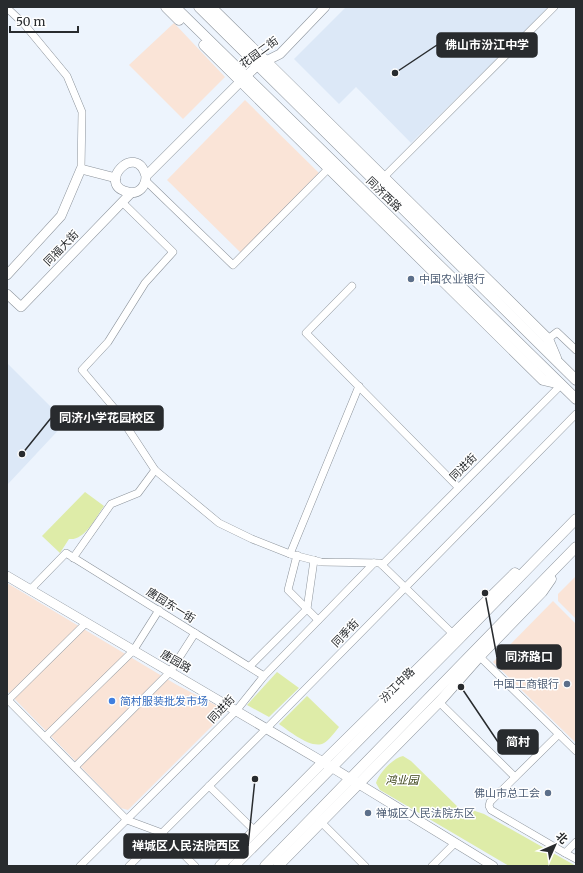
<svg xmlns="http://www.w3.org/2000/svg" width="583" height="873" viewBox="0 0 583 873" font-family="Merriweather,'Noto Sans SC',serif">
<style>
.commercial{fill:#fae4d7}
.built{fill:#dce8f7}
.green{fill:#deeca8}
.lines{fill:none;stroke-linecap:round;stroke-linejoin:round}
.minor-casing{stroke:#8d949c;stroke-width:8}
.tertiary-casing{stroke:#8d949c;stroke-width:10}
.secondary-casing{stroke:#8d949c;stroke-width:11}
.minor{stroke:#fff;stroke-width:7}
.tertiary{stroke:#fff;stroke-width:9}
.secondary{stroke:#fff;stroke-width:10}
.service-dot{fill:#5c6f8a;stroke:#fff;stroke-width:1.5}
.shop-dot{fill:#3f7fe0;stroke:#fff;stroke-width:1.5}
.labels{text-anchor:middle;stroke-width:3;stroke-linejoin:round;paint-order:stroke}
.street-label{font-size:11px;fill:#282b2e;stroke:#fff}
.service-label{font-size:11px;fill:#4e5e75;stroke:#fff;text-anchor:start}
.shop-label{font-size:11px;fill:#366cbe;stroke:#fff;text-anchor:start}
.park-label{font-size:11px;font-style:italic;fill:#3a4117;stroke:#fff}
.leader{fill:none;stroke:#282b2e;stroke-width:1.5}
.callout-dot{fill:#282b2e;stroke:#fff;stroke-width:1.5}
.callout{fill:#282b2e;stroke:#282b2e;stroke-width:1.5}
.callout-label{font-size:12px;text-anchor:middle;font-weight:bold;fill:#fff}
</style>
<rect width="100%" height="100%" fill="#edf4fd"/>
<g class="commercial">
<path d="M174,23l51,54 -42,42 -54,-54z"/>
<path d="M245,100l74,73 -78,80 -74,-73z"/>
<path d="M576,576v43l-18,-18v-7z"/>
<path d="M7,583l170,102 50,26 -99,99 -7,-2 -114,-117z"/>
<path d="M553,601l23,23v119l-83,-81z"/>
</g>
<g class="built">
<path d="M346,7h203l-138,136 -55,-56 -17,17 -45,-45z"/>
<path d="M7,363l59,59 -59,63z"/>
</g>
<g class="green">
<path d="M85,492l19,14c-8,11 -19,35 -35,33l-9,14 -18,-17z"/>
<path d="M277,672l22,16 -30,29 -22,-12z"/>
<path d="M307,696l32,31c-4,5 -10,13 -15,16 -12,7 -35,-12 -45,-19z"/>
<path d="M403,756l8,5 51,50 10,-1 12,4 92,52h-67l-129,-76 -4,-7c3,-10 17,-25 27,-27z"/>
</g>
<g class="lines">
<defs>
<g id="minor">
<path d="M7,8l17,16 43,52 15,36 -1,57"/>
<path d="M384,177l170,-170"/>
<path d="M146,181l87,84 96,-97"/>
<path d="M122,202l51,50 -28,31 -37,59 -26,28 33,39 40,61 64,53 33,16 38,15 31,8 59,1 73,71"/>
<path d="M352,286l-46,47 152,154"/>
<path d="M548,339l9,-7 19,18"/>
<path d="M290,554l69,-168"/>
<path d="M73,558l38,-54 27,-11 17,-23"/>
<path d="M314,560l-7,49 11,11"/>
<path d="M382,565l179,-180"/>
<path d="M30,590l36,-37 198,123"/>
<path d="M476,653l100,98"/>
<path d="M250,666l57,-57 -19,-19 9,-35"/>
<path d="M7,699l120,121 35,13 33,33"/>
<path d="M8,700l78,-77"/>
<path d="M439,702l76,75"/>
<path d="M559,734l-65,64 -4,4 -1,4 2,4 74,43 11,-11"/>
<path d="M45,737l88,-86 26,-41"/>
<path d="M75,767l95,-95 25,-39"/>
<path d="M209,786l46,45"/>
<path d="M321,822l44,44"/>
<path d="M565,853l11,6"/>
<path d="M80,866l156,-155 28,-35 110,-113"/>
<path d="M129,866l137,-137 310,-315"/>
<path d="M432,866l23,-23"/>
</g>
<g id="tertiary">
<path d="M146,176c-10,-36 -51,9 -18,16 11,3 18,-6 18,-16l100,-100 12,-11 22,-11 45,-47"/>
<path d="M7,275l54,-59 20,-47 35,9"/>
<path d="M7,294l14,13 110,-114"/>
<path d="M7,576l316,186 170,104"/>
</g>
<g id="secondary">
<path d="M166,7l13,13"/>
<path d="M175,7l401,392"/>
<path d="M199,7l377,373"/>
<path d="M211,7l337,332 8,19"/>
<path d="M204,45l339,335 17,4"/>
<path d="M220,866l103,-104 192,-189"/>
<path d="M234,866l225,-227 117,-120"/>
<path d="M265,866l311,-319"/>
<path d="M278,866l163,-166 38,-43 63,-65 9,-13"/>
</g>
</defs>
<use href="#minor" class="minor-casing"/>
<use href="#tertiary" class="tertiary-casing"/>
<use href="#secondary" class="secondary-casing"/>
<use href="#minor" class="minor"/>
<use href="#tertiary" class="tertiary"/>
<use href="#secondary" class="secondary"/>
</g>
<g class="service-dot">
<circle cx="411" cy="279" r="4"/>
<circle cx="567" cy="684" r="4"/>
<circle cx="548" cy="793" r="4"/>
<circle cx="368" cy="813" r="4"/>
</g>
<circle class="shop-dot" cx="112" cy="701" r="4"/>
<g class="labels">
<g class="street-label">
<text transform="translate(259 52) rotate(-36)" y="4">花园二街</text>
<text transform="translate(384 194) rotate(44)" y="4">同济西路</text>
<text transform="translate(61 248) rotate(-46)" y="4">同福大街</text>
<text transform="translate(463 467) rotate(-45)" y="4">同进街</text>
<text transform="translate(171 605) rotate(32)" y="4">唐园东一街</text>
<text transform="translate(345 633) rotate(-46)" y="4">同季街</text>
<text transform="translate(176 661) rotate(30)" y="4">唐园路</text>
<text transform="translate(397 685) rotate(-45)" y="4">汾江中路</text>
<text transform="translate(221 709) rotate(-47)" y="4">同进街</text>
</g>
<g class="service-label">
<text x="419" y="283">中国农业银行</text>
<text x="559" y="688" text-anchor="end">中国工商银行</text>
<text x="540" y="797" text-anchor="end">佛山市总工会</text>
<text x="376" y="817">禅城区人民法院东区</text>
</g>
<g class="shop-label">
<text x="120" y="705">简村服装批发市场</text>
</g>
<g class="park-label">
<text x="402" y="784">鸿业园</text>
</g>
</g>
<path class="leader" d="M395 73L437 45M22 454L51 418M485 593L497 657M461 687L498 742M255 779L248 846"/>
<g class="callout-dot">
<circle cx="395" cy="73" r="4"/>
<circle cx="22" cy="454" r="4"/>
<circle cx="485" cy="593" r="4"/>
<circle cx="461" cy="687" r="4"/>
<circle cx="255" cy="779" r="4"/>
</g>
<g class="callout">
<rect x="437" y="33" width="100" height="24" rx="4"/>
<rect x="51" y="406" width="112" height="24" rx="4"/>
<rect x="497" y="645" width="64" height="24" rx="4"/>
<rect x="498" y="730" width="40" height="24" rx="4"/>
<rect x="124" y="834" width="124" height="24" rx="4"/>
</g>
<g class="callout-label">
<text x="487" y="49">佛山市汾江中学</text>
<text x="107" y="422">同济小学花园校区</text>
<text x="529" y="661">同济路口</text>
<text x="518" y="746">简村</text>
<text x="186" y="850">禅城区人民法院西区</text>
</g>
<rect width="583" height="873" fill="none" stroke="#282b2e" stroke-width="16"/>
<g transform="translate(555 845) rotate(45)" stroke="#ffffff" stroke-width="3" paint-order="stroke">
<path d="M0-3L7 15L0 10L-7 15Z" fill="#282b2e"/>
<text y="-6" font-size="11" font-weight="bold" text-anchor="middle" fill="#282b2e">北</text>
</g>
<path d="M10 26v6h68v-6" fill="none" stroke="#282b2e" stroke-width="2"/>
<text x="16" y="26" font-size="12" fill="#282b2e" stroke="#ffffff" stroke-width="3" paint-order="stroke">50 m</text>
</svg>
